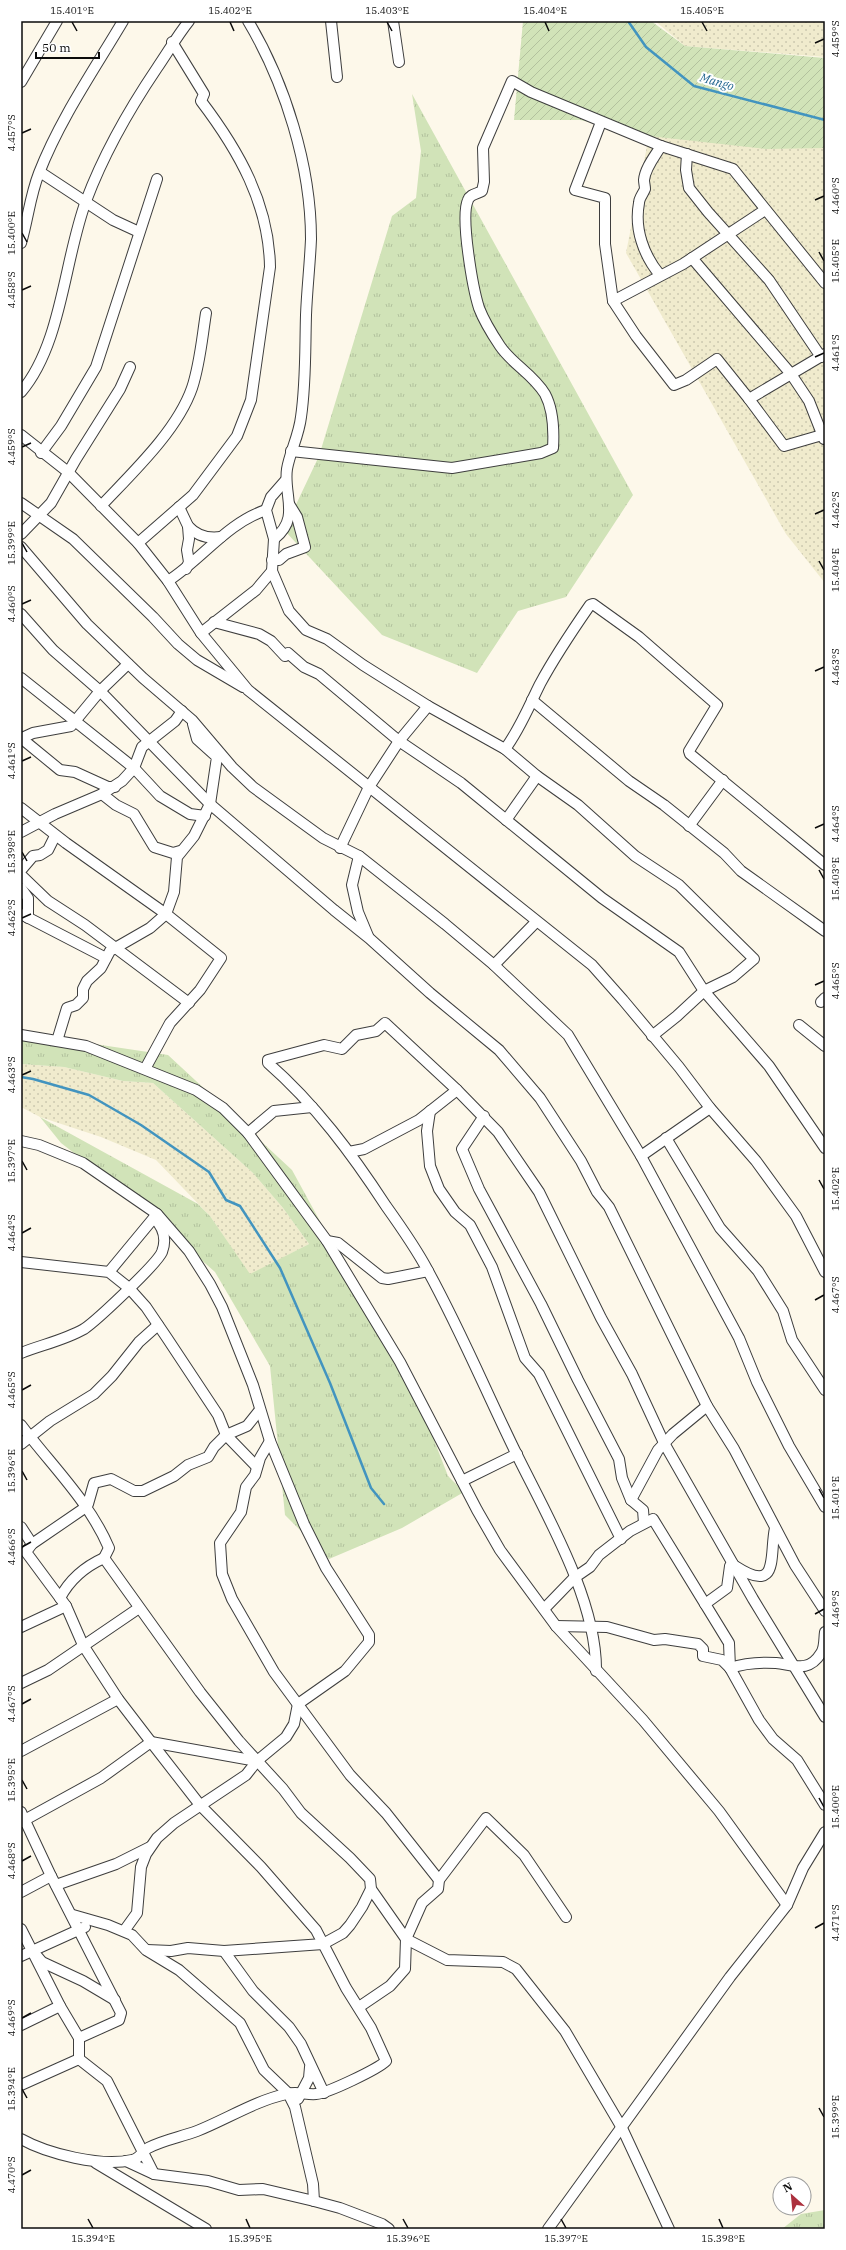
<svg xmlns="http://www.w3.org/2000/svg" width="846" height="2250" viewBox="0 0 846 2250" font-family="'IBM Plex Serif',serif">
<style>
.farmland{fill:url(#farmland-dots)}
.grass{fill:url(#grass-tufts)}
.garden{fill:url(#garden-furrows)}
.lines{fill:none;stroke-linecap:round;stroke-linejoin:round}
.stream{stroke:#4294bf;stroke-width:2.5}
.street-casing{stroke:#3e3e3e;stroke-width:12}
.street{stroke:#fff;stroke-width:10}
.ticks{fill:none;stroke:#0b0b0b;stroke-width:1.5}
.labels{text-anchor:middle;stroke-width:4;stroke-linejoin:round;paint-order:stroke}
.water-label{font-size:12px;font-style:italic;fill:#22658f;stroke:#fff}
.neatline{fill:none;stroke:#0b0b0b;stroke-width:1.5}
.ticks-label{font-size:10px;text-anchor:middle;fill:#0b0b0b}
</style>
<defs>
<pattern id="farmland-dots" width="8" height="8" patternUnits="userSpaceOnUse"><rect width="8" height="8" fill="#f0ebcd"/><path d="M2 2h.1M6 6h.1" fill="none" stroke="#ccc8af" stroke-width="1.8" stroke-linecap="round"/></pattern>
<pattern id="grass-tufts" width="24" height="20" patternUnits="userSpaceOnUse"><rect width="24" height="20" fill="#d1e3b8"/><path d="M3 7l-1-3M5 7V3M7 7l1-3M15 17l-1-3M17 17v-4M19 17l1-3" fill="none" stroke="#b2c19d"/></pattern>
<pattern id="garden-furrows" width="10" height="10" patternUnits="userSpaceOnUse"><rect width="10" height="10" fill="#d1e3b8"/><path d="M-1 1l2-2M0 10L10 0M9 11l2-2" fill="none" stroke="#b2c19d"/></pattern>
</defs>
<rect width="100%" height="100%" fill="#fdf8ea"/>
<g class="farmland">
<path d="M655,21h170v36l-140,-11z"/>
<path d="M649,136l176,9v438l-39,-49 -160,-281z"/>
<path d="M21,1064l43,3 59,14 30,2 100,90 30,35 26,36 -59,31 -40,-59 -54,-56 -55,-23 -61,-20 -19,-10z"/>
</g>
<g class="grass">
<path d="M412,94l221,401 -67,102 -48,14 -41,62 -95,-38 -98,-105 35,-74 73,-240 24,-18 5,-47z"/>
<path d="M21,1033l147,22 124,115 128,234 28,72 16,16 -62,36 -73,31 -44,-44 -15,-149 -55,-94 -94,-83 -60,-46 -21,-26 158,87 12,12 40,58 59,-30 -26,-36 -30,-35 -100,-90 -30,-2 -59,-14 -43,-3z"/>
<path d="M825,2210v19h-43l19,-15z"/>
</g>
<path class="garden" d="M523,21h128l34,25 140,12v90l-59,1 -117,-13 -69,-16h-66z"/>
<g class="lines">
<g class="stream">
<path d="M628,21l18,26 48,39 131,34"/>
<path d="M21,1077l12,2 56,16 52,30 68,47 17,28 14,6 40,62 50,115 41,105 13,16"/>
</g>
<defs>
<g id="street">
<path d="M248,21c37,62 63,145 63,218 -1,25 -4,50 -5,76 -1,34 0,68 -5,102 -2,18 -11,35 -14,52 -4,26 14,49 -13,70"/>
<path d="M331,21l6,56"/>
<path d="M393,21l6,41"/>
<path d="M21,82l36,-61"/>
<path d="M601,122l-26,68 30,8v46l8,57 23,35 38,49 12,-5 31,-21 32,40 35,47 38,-11"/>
<path d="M687,154l-1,16 3,18 19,24 61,68 52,77"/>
<path d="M40,172l73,48 26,12"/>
<path d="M21,243c7,-24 9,-47 18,-70 21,-54 55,-103 84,-152"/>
<path d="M692,258l99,116 18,27 15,38"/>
<path d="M660,275c-16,-19 -26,-46 -21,-72 0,-5 4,-9 6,-14 0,-3 -1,-6 -1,-9 1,-12 11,-24 17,-34"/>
<path d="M613,301l70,-37 82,-54"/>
<path d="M21,392c41,-48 43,-132 65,-191 18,-48 42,-90 71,-133 11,-16 20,-32 32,-47"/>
<path d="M749,399l76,-45"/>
<path d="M21,435l47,37 70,71 30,38 33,52 47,57 344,275 31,35 56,67 31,41 46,53 40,55 29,56"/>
<path d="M291,451l161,17 89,-15 12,-5c1,-17 0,-39 -8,-54 -12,-20 -33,-30 -45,-48 -8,-12 -16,-25 -21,-38 -6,-19 -19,-91 -11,-108 2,-6 9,-6 14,-9l2,-9 -1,-34 29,-67 19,11 130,54 72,23 92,114"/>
<path d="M41,453l20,-27 35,-59 61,-188"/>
<path d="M285,481l-14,16 -5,13 8,29 -2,32 17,40 17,19 21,9 36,26 65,41 77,43 32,27 41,29 57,51 44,29 75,74 -21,18 -29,14 -27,25 -25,20"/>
<path d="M21,503l52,36 80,78 25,27 19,16 46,27"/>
<path d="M101,506c31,-33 76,-75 91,-118 8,-24 10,-50 14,-75"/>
<path d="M179,507l9,19 1,13 -2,11 2,12 -3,7"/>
<path d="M188,526c9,10 20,13 33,11"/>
<path d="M21,534l30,-31 25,-44 44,-70 10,-22"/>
<path d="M138,543l55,-48 44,-59 14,-36 19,-133c-1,-63 -31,-116 -69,-166l3,-7 -32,-52"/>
<path d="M21,547l66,77 56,54 49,42 40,47 21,20 70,51 36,18 86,68 49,41 74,70 73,121 98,182 18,44 32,64 36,61"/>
<path d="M272,560h7l7,-6 19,-7 -8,-30 -8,-13"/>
<path d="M168,581c34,-22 59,-58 98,-71"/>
<path d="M21,614l32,36 47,41 110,113 124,106 35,28 61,55 69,57 41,48 41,63 16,31 12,15 98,199 27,43 61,116 30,46"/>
<path d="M214,622l45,12 12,7 14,15 3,-3 16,14 15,7 80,67 62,42 141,115 77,54 25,39 65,75 56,82"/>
<path d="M201,633l55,-43 16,-19"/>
<path d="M21,678l113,90 26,28 30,18 15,2"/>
<path d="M532,700l97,81 35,24 60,48 17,18 84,60"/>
<path d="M21,738l39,32 15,2 33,15h7"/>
<path d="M22,738l11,-5 38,-7 29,-35 28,-27"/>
<path d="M505,749c15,-20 24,-43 35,-65 15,-28 32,-53 50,-79l3,-1 46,33 78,68 -28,46 1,3 135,111"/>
<path d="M102,794l14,11 18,9 20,33 19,6 7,-2"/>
<path d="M21,808l45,35 100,71 55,44 -21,32 -30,33 -25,46"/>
<path d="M506,820l31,-44"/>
<path d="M689,826l34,-46"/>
<path d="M21,832l34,-18 47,-20 20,-13 12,-13 8,-21 33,-26 7,-10"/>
<path d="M340,848l29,-61 30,-46 29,-35"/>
<path d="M359,856l-7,29 6,27 10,24"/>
<path d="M21,870l12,-14 7,-1 8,-5 7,-14"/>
<path d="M21,875l27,26 37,24 104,78"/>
<path d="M21,888l7,10v20"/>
<path d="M21,914l85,44"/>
<path d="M494,965l42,-43"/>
<path d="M821,1002l4,-4"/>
<path d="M799,1025l26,21"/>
<path d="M21,1035l65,11 110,44 27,18 25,25 79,108 73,121 77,148 23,40 56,76 87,94 76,91 68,94"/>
<path d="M57,1041l10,-33 9,-3 7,-7v-9l4,-8 14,-13 9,-17 40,-23 16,-14 8,-22 3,-35 17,-21 16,-32 7,-47 -20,-18 -4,-15"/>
<path d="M430,1111l-3,20 3,35 9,23 16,23 15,13 22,42 33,91 14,16 82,165"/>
<path d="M484,1116l-22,33 17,40 62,115 37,76 41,79 3,19 9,22 12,10 1,13"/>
<path d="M248,1133l26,-22 38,-4"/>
<path d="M666,1138l54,90 38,43 25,40 9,29 33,50"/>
<path d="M21,1141l18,4 44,18 74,51 32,37 21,33 12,23 31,78 17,56 34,83 22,44 43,67v7l-24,29 -47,33 -4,20 -8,13 -29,24 -11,14 -72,48 -17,15 -11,16 -5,13 -4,46 -13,18"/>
<path d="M349,1152l15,-3 55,-29 38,-30"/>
<path d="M641,1156l69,-48"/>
<path d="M327,1241l11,2 44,35 6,1 40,-8"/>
<path d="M21,1262l88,10 20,16 17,19 21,31 51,77 8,20 31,32"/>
<path d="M109,1272l48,-58"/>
<path d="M21,1353c20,-8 44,-13 63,-24 12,-8 73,-65 78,-77 5,-13 1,-25 -8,-34"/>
<path d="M21,1425c30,40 68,76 88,123l-5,10 96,134 39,49 44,48 18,24 49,45 20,21 1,10 35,50 41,21 56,2 13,7 49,62 57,97 47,101"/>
<path d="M270,1441l-10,17 -5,17 -9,12 -5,25 -21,31 2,31 10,25 42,73 76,103 36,38 53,67"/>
<path d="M21,1444l29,-23 44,-27 18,-18 27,-34 19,-17"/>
<path d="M462,1481l55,-27"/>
<path d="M631,1500l27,-50 15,-16 34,-28"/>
<path d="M21,1527l11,17"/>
<path d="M735,1566c45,29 34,-10 40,-38"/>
<path d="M60,1598c10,-19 24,-31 44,-40"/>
<path d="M705,1604l22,-16 3,-22 2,-3"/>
<path d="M544,1609l30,-31 16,-11 9,-12 31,-24 23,-12 76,124 1,25"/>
<path d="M556,1626l51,1 47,13 11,-1 33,5 5,5v7l19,4 8,8 29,52 14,19 24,21 28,45"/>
<path d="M21,1627l45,-21"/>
<path d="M730,1668c15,-5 31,-6 46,-5 18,2 33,10 45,-10 4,-5 3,-15 4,-21"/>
<path d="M596,1671c1,-70 -49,-155 -79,-216 -30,-61 -56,-124 -89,-184 -12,-23 -27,-44 -42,-65 -34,-52 -71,-102 -118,-143v-3l56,-15 18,4 14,-14 20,-4 9,-8 72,67 41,42 41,60 62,126 31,56 32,69 89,156 72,118"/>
<path d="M21,1683l27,-13 91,-62"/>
<path d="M21,1751l97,-52"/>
<path d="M21,1812l30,64 70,137 -2,7 -40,18"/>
<path d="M21,1822l80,-44 50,-36 106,19"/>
<path d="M56,1885l60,-21 34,-17"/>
<path d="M21,1892l30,-16"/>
<path d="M73,1915l35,10 24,10 14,15 33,20 61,53 24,47 24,23 7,14 18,77 1,17"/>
<path d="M21,1929l39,77 19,32v21"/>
<path d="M147,1950l24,1 17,-3 36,3 99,-7 20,-11 7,-8 12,-18 9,-18"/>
<path d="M224,1951l29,40 36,36 12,17 23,49"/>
<path d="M36,1955l6,7 41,19 32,19"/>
<path d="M21,1956l64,-29"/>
<path d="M359,2007l31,-21 15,-17 1,-30 16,-36 16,-14 1,-9 47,-62 38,37 42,62"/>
<path d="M21,2025l39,-19"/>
<path d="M79,2059l28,22 47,93"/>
<path d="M21,2085l58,-26"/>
<path d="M298,2099l11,-21 1,-11"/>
<path d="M21,2139c27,15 80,28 111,21 8,-1 10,-9 16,-12 15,-8 33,-11 49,-17 30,-12 58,-30 89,-37 10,-3 21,1 30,0 12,-1 62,-25 70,-33l-15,-33 -25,-40 -30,-58 -55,-63 -61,-62 -49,-63 -33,-43 -35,-54 -17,-39 -40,-54 6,-8 54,-37 2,-3 6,-21 17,-4 23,12h9l31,-15 14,-11 20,-8 6,-10 12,-12 21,-9 12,-15"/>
<path d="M126,2161l28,13 54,7 31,9 24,-1 51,12 26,7 42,16 7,5"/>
<path d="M96,2163l110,66"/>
<path d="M548,2229l182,-252 57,-72 16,-37 22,-36"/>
</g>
</defs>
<use href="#street" class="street-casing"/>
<use href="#street" class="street"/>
</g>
<path class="ticks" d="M72,22l5,9M230,22l4,9M387,22l5,9M545,22l4,9M702,22l5,9M815,43l9,-4M22,133l9,-4M815,200l9,-4M22,233l5,9M819,252l5,9M22,290l9,-4M815,357l9,-4M22,447l9,-4M815,514l9,-4M22,543l5,9M819,561l5,9M22,604l9,-4M815,671l9,-4M22,761l9,-4M815,828l9,-4M22,852l5,9M819,870l5,9M22,918l9,-4M815,985l9,-4M22,1075l9,-4M22,1161l5,9M819,1180l5,9M22,1233l9,-5M815,1300l9,-5M22,1390l9,-5M22,1471l5,9M819,1489l5,9M22,1547l9,-5M815,1614l9,-5M22,1704l9,-5M22,1780l5,9M819,1798l5,9M22,1861l9,-5M815,1928l9,-5M22,2018l9,-5M22,2089l5,9M819,2108l5,9M22,2175l9,-5M88,2219l5,9M246,2219l4,9M403,2219l5,9M561,2219l5,9M719,2219l4,9"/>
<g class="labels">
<g class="water-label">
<text transform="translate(717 82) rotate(16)" y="4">Mango</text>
</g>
</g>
<rect width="846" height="2250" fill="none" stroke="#ffffff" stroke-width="44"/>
<g transform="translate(792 2196) rotate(333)"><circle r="19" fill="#ffffff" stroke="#9d9d9d"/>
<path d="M0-3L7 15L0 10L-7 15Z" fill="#ac313e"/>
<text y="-6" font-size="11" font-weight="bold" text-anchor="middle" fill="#0b0b0b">N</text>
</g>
<path d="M36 52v6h63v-6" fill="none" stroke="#0b0b0b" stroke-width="2"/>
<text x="42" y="52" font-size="12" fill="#0b0b0b" stroke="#ffffff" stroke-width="3" paint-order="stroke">50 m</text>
<rect x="22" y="22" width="802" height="2206" class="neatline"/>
<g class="ticks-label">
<text x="72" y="14">15.401°E</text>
<text x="230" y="14">15.402°E</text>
<text x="387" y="14">15.403°E</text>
<text x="545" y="14">15.404°E</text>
<text x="702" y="14">15.405°E</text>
<text transform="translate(835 39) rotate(-90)" y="4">4.459°S</text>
<text transform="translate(11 133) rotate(-90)" y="4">4.457°S</text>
<text transform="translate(835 196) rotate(-90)" y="4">4.460°S</text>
<text transform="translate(11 233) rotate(-90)" y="4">15.400°E</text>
<text transform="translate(835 261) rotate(-90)" y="4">15.405°E</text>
<text transform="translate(11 290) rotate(-90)" y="4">4.458°S</text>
<text transform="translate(835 353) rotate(-90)" y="4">4.461°S</text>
<text transform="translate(11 447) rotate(-90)" y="4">4.459°S</text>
<text transform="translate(835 510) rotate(-90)" y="4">4.462°S</text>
<text transform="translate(11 543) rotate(-90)" y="4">15.399°E</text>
<text transform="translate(835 570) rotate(-90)" y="4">15.404°E</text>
<text transform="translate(11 604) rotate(-90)" y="4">4.460°S</text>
<text transform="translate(835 667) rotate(-90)" y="4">4.463°S</text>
<text transform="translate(11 761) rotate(-90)" y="4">4.461°S</text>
<text transform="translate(835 824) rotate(-90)" y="4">4.464°S</text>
<text transform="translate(11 852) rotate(-90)" y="4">15.398°E</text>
<text transform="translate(835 879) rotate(-90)" y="4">15.403°E</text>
<text transform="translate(11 918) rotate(-90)" y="4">4.462°S</text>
<text transform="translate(835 981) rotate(-90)" y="4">4.465°S</text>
<text transform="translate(11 1075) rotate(-90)" y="4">4.463°S</text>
<text transform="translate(11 1161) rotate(-90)" y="4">15.397°E</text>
<text transform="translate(835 1189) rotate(-90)" y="4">15.402°E</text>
<text transform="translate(11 1233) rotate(-90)" y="4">4.464°S</text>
<text transform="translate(835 1295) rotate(-90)" y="4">4.467°S</text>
<text transform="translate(11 1390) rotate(-90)" y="4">4.465°S</text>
<text transform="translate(11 1471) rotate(-90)" y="4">15.396°E</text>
<text transform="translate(835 1498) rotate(-90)" y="4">15.401°E</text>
<text transform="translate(11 1547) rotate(-90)" y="4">4.466°S</text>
<text transform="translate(835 1609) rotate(-90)" y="4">4.469°S</text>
<text transform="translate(11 1704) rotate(-90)" y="4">4.467°S</text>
<text transform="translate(11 1780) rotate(-90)" y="4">15.395°E</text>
<text transform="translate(835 1807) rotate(-90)" y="4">15.400°E</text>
<text transform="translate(11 1861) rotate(-90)" y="4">4.468°S</text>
<text transform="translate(835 1923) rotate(-90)" y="4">4.471°S</text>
<text transform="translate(11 2018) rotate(-90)" y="4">4.469°S</text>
<text transform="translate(11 2089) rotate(-90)" y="4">15.394°E</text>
<text transform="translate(835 2117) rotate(-90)" y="4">15.399°E</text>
<text transform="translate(11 2175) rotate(-90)" y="4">4.470°S</text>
<text x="93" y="2242">15.394°E</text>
<text x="250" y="2242">15.395°E</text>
<text x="408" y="2242">15.396°E</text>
<text x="566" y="2242">15.397°E</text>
<text x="723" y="2242">15.398°E</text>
</g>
</svg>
